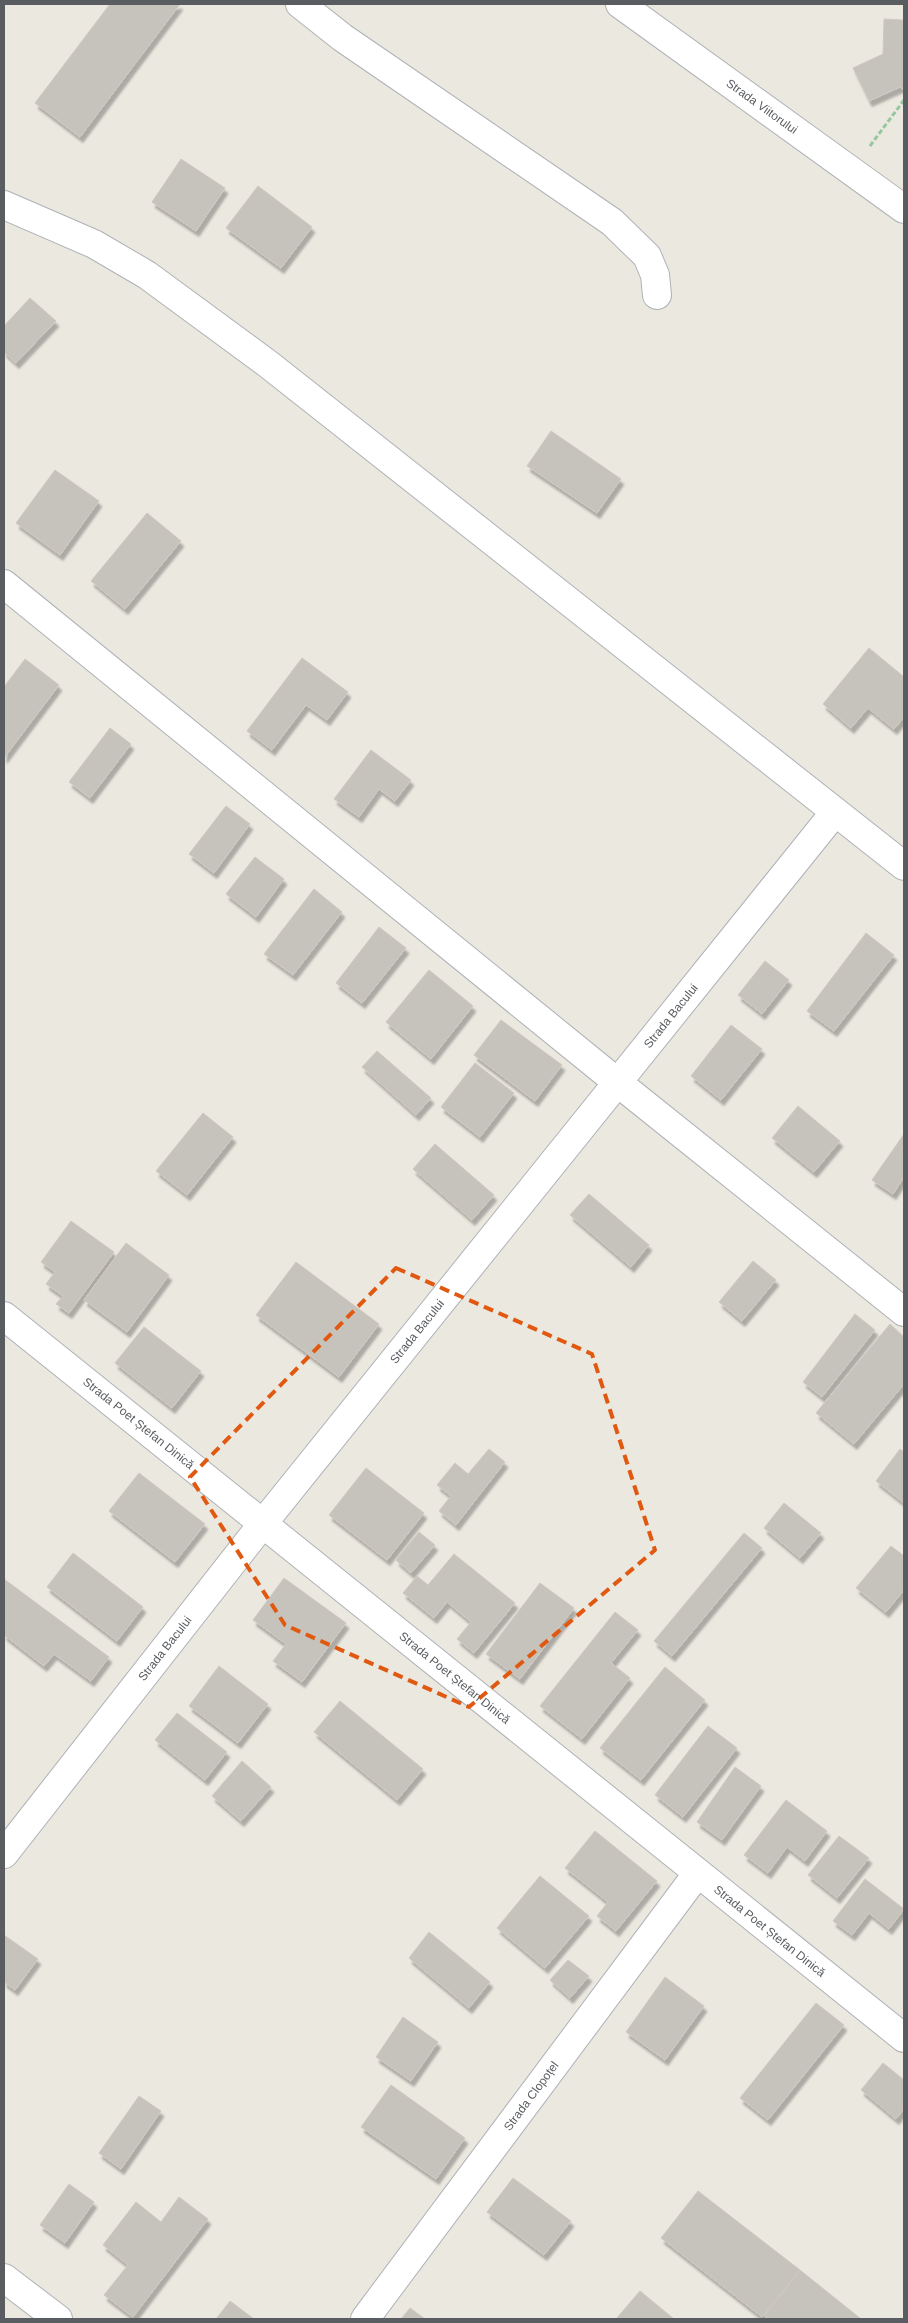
<svg xmlns="http://www.w3.org/2000/svg" width="908" height="2323" viewBox="0 0 908 2323" font-family="Helvetica,sans-serif">
<style>
.building{fill:#c6c3bd;stroke:#d0c8be;filter:url(#shadow)}
.lines{fill:none;stroke-linecap:round;stroke-linejoin:round}
.minor-casing{stroke:#aeb2b6;stroke-width:30}
.tertiary-casing{stroke:#aeb2b6;stroke-width:30}
.path{stroke:#97c69f;stroke-width:3;stroke-dasharray:5 2.5;stroke-linecap:butt}
.minor{stroke:#fff;stroke-width:28}
.tertiary{stroke:#fff;stroke-width:28}
.marked{fill:none;stroke:#e15910;stroke-width:4;stroke-dasharray:10 6;stroke-linejoin:round}
.labels{text-anchor:middle;stroke-width:5;stroke-linejoin:round;paint-order:stroke}
.street-label{font-size:12px;fill:#595d61;stroke:#fff}
</style>
<defs>
<filter id="shadow"><feDropShadow dx="3" dy="5.5" stdDeviation="1" flood-color="#0004"/></filter>
</defs>
<rect width="100%" height="100%" fill="#ebe8e0"/>
<g class="building">
<path d="M110,4h70l-100,133 -45,-34z"/>
<path d="M884,19l20,1v70l-4,-3 -31,14 -16,-33 30,-14z"/>
<path d="M181,159l44,29 -29,43 -44,-29z"/>
<path d="M258,186l54,41 -31,41 -55,-40z"/>
<path d="M30,298l26,23 -40,42 -12,-11v-26z"/>
<path d="M551,431l70,48 -24,34 -70,-47z"/>
<path d="M55,470l44,31 -39,54 -44,-32z"/>
<path d="M147,513l34,28 -56,68 -34,-28z"/>
<path d="M869,648l35,29v40l-10,12 -26,-21 -17,20 -28,-24z"/>
<path d="M302,658l46,34 -21,28 -21,-15 -34,45 -25,-19z"/>
<path d="M25,659l34,26 -55,73v-71z"/>
<path d="M110,728l21,16 -41,54 -21,-16z"/>
<path d="M371,750l40,30 -16,21 -16,-12 -20,28 -25,-18z"/>
<path d="M226,806l24,18 -36,49 -25,-19z"/>
<path d="M255,857l29,22 -28,38 -30,-23z"/>
<path d="M314,889l28,23 -49,63 -29,-21z"/>
<path d="M379,927l27,21 -44,55 -26,-20z"/>
<path d="M866,933l28,22 -60,76 -27,-20z"/>
<path d="M765,961l24,19 -27,34 -24,-19z"/>
<path d="M429,970l44,36 -42,53 -45,-37z"/>
<path d="M501,1020l61,45 -27,36 -61,-46z"/>
<path d="M731,1025l31,24 -41,51 -30,-24z"/>
<path d="M377,1051l54,47 -15,17 -54,-48z"/>
<path d="M475,1063l39,30 -34,44 -39,-30z"/>
<path d="M798,1106l42,35 -26,31 -42,-34z"/>
<path d="M203,1113l30,24 -46,58 -31,-24z"/>
<path d="M904,1134v43l-11,17 -21,-14z"/>
<path d="M435,1144l59,51 -22,25 -59,-51z"/>
<path d="M589,1194l60,51 -18,22 -61,-52z"/>
<path d="M71,1221l43,31 -45,61 -13,-9 7,-8 -17,-12 9,-12 -14,-10z"/>
<path d="M126,1243l43,32 -42,57 -43,-32z"/>
<path d="M753,1261l23,19 -34,41 -23,-19z"/>
<path d="M296,1262l83,62 -40,53 -83,-62z"/>
<path d="M855,1314l20,16 -53,67 -19,-15z"/>
<path d="M890,1324l14,13v47l-50,60 -38,-31z"/>
<path d="M144,1327l57,44 -29,37 -57,-45z"/>
<path d="M489,1449l16,13 -49,63 -17,-14 12,-15 -14,-11 18,-22 13,11z"/>
<path d="M900,1449l4,3v51l-28,-22z"/>
<path d="M366,1468l58,45 -37,47 -58,-45z"/>
<path d="M139,1473l66,51 -30,38 -66,-51z"/>
<path d="M784,1503l37,30 -21,25 -36,-30z"/>
<path d="M419,1532l16,13 -24,28 -15,-13z"/>
<path d="M744,1533l18,15 -90,108 -18,-15z"/>
<path d="M891,1546l13,10v34l-18,22 -30,-24z"/>
<path d="M73,1553l70,54 -26,34 -70,-54z"/>
<path d="M454,1554l61,49 -41,50 -17,-14 14,-17 -24,-20 -13,16 -31,-25 14,-17 11,9z"/>
<path d="M284,1578l62,45 -44,59 -29,-21 13,-17 -33,-24z"/>
<path d="M4,1579l105,78 -18,24 -37,-27 -10,12 -40,-31z"/>
<path d="M540,1583l34,25 -54,71 -34,-25z"/>
<path d="M615,1612l23,18 -27,33 19,15 -48,61 -42,-33z"/>
<path d="M219,1666l49,38 -30,39 -49,-37z"/>
<path d="M665,1667l40,33 -64,80 -41,-32z"/>
<path d="M340,1701l83,68 -26,31 -83,-68z"/>
<path d="M177,1713l50,39 -22,28 -50,-40z"/>
<path d="M708,1726l29,22 -54,69 -28,-22z"/>
<path d="M242,1761l29,26 -30,34 -29,-25z"/>
<path d="M735,1767l26,19 -39,54 -25,-18z"/>
<path d="M786,1800l41,31 -22,30 -18,-14 -19,26 -24,-18z"/>
<path d="M595,1831l62,50 -41,50 -19,-15 11,-14 -43,-34z"/>
<path d="M839,1836l30,22 -32,40 -29,-23z"/>
<path d="M540,1876l49,40 -44,52 -48,-40z"/>
<path d="M865,1879l39,30 -15,20 -20,-16 -17,22 -19,-14z"/>
<path d="M429,1932l61,50 -21,26 -60,-50z"/>
<path d="M4,1935l34,24 -23,31 -11,-8z"/>
<path d="M568,1960l21,16 -19,22 -20,-18z"/>
<path d="M665,1977l39,29 -39,54 -39,-28z"/>
<path d="M816,2003l28,22 -76,95 -28,-22z"/>
<path d="M403,2017l35,25 -27,39 -35,-24z"/>
<path d="M883,2063l21,17v29l-8,10 -35,-29z"/>
<path d="M391,2085l74,53 -29,41 -75,-52z"/>
<path d="M139,2096l22,15 -40,58 -22,-16z"/>
<path d="M513,2178l58,43 -27,34 -57,-43z"/>
<path d="M69,2184l25,18 -29,41 -25,-18z"/>
<path d="M698,2191l102,79 -38,47 -101,-79z"/>
<path d="M179,2197l29,22 -75,98 -29,-22 24,-30 -25,-20 33,-43 25,20z"/>
<path d="M800,2270l61,49h-93l-4,-3z"/>
<path d="M640,2291l34,28h-58z"/>
<path d="M230,2301l24,18h-38z"/>
<path d="M410,2308l15,11h-24z"/>
</g>
<g class="lines">
<defs>
<g id="minor">
<path d="M300,4l43,34 269,184 35,34 8,19 2,20"/>
<path id="s1" d="M620,4l284,205"/>
<path d="M4,584l613,498 287,230"/>
<path id="s2" d="M4,1316c301,239 599,484 900,722"/>
<path id="s3" d="M4,1854l260,-332 571,-710"/>
<path d="M4,2278l54,41"/>
<path id="s4" d="M365,2319l332,-445"/>
</g>
<path id="tertiary" d="M4,205l90,39 53,31 121,89 636,502"/>
</defs>
<use href="#minor" class="minor-casing"/>
<use href="#tertiary" class="tertiary-casing"/>
<path class="path" d="M870,146l34,-46"/>
<use href="#minor" class="minor"/>
<use href="#tertiary" class="tertiary"/>
</g>
<path class="marked" d="M396,1268l196,86 63,196 -186,157 -184,-82 -95,-148z"/>
<g class="labels">
<g class="street-label">
<text dy="4" stroke="none"><textPath href="#s1" startOffset="175">Strada Viitorului</textPath></text>
<text dy="4" stroke="none"><textPath href="#s3" startOffset="1071">Strada Bacului</textPath></text>
<text dy="4" stroke="none"><textPath href="#s3" startOffset="666">Strada Bacului</textPath></text>
<text dy="4" stroke="none"><textPath href="#s2" startOffset="172">Strada Poet Ștefan Dinică</textPath></text>
<text dy="4" stroke="none"><textPath href="#s3" startOffset="261">Strada Bacului</textPath></text>
<text dy="4" stroke="none"><textPath href="#s2" startOffset="578">Strada Poet Ștefan Dinică</textPath></text>
<text dy="4" stroke="none"><textPath href="#s2" startOffset="982">Strada Poet Ștefan Dinică</textPath></text>
<text dy="4" stroke="none"><textPath href="#s4" startOffset="278">Strada Clopoțel</textPath></text>
</g>
</g>
<rect width="908" height="2323" fill="none" stroke="#595d61" stroke-width="10"/>
</svg>
